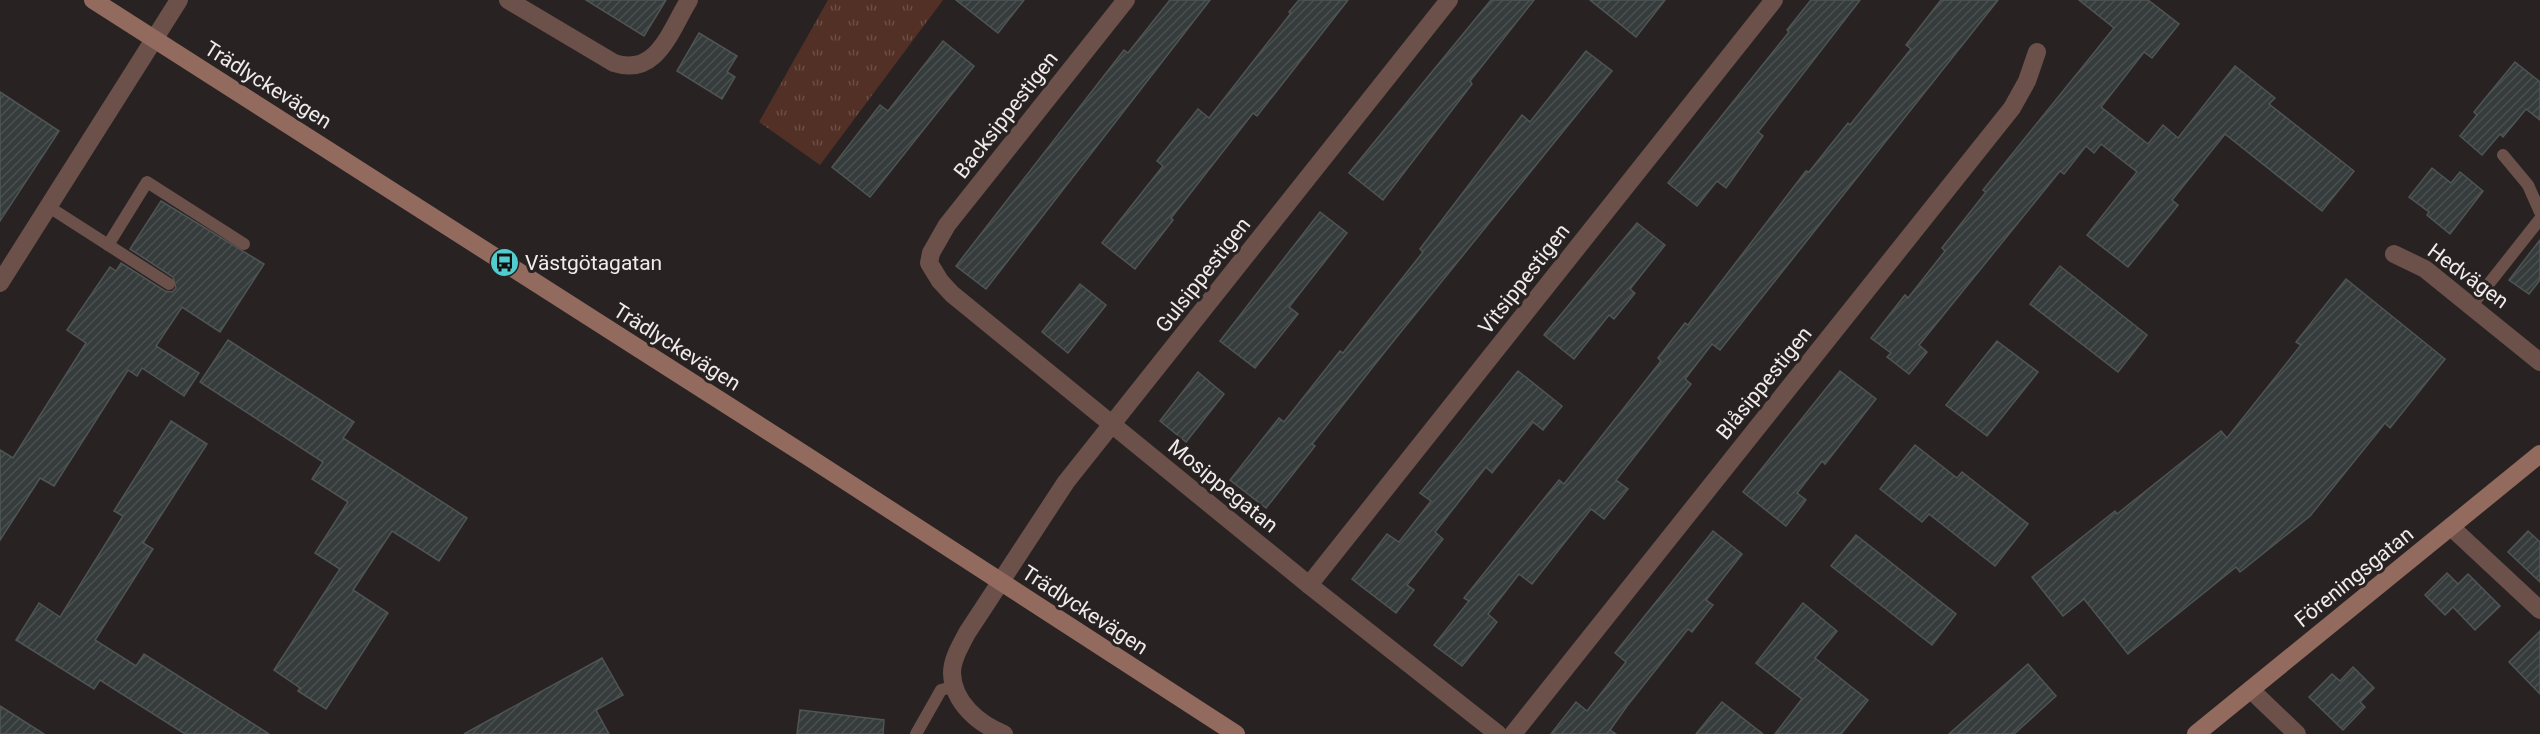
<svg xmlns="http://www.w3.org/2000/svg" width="2540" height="734" viewBox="0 0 2540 734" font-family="Roboto,sans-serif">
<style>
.grass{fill:url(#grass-tufts)}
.building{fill:url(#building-hatch);stroke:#4f5555;stroke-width:1.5}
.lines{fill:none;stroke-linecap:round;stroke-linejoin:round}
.lane{stroke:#6c514a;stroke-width:12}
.street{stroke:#6c514a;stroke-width:18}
.secondary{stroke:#936a5e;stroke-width:18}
.labels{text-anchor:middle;stroke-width:6;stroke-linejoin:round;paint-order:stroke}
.street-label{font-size:21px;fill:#efeceb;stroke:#282322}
.poi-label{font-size:21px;fill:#efeceb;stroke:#282322;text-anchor:start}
</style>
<defs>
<pattern id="grass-tufts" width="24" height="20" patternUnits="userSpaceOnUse" patternTransform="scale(1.5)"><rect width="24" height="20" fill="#523026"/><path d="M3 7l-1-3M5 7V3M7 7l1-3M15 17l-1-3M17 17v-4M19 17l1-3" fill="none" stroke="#6b4e46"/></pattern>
<pattern id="building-hatch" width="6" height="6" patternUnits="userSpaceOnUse" patternTransform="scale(1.5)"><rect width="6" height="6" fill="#363c3c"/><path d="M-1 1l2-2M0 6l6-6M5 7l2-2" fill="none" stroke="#4a4f4f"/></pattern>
</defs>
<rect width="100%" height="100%" fill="#282322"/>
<path class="grass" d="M828,0h115l-123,165 -61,-43z"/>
<g class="building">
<path d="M586,0h80l-22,36z"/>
<path d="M956,0h68l-26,33z"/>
<path d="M1170,0h40l-224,289 -30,-23 168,-216 4,3z"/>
<path d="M1299,0h49l-91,116 -4,-3 -82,105 2,2 -38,49 -33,-26 61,-77 -6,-5 41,-52 11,9 82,-105 -2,-1z"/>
<path d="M1491,0h43l-64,81 2,3 -89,116 -34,-27z"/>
<path d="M1590,0h75l-29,37z"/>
<path d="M1811,0h49l-102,132 5,4 -37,52 -9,-7 -20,25 -29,-23 121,-151 -2,-2z"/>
<path d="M1941,0h57l-278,350 -8,-6 -27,35 6,5 -75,96 12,9 -24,30 -13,-10 -59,75 -13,-10 -31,40 9,8 -35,44 -28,-21 35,-44 -5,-3 95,-118 5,4 97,-123 -3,-3 27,-35 3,2 118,-154 3,1 39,-49 2,2 61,-76 -5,-4z"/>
<path d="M2079,0h69l31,24 -27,34 -8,-6 -43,55 47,37 15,-19 15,13 57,-72 40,32 -6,6 85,67 -32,40 -97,-77 -53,66 6,5 -50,62 -41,-32 50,-63 -36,-28 -7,9 -8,-7 -22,28 -4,-3 -141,174 8,7 -18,22 -22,-17 4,-4 -20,-15 34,-43 3,3 37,-47 -3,-3 44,-56 -3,-2 131,-162z"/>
<path d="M699,33l38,23 -10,16 8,5 -13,22 -45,-28z"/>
<path d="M943,41l31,25 -104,131 -38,-30 48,-62 8,6z"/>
<path d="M1586,51l26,20 -225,278 -75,95 3,2 -49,62 -36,-28 49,-62 5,4 56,-71 3,2 80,-101 -3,-3 102,-134 8,7z"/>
<path d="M2515,62l25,20v38l-14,-11 -23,28 -3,-3 -18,21 -22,-19 17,-21 -3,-3z"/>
<path d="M0,92l59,39 -59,90z"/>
<path d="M2432,168l19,15 9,-11 23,19 -33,43 -23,-19 2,-3 -20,-15z"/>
<path d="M161,201l103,63 -44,68 -38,-25 -26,39 43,27 -15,23 -42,-28 -5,8 -9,-6 -74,116 -14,-8 -40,62v-90l13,8 73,-115 -19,-13 43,-63 6,4 5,-8 44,28 7,1 4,-4 -3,-11 -43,-28z"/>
<path d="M1320,212l27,21 -58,74 9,7 -43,54 -35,-27z"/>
<path d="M1637,223l28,22 -35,44 5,4 -21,26 -5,-4 -35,44 -30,-24z"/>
<path d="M2540,240v40l-11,14 -20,-14z"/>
<path d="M2060,266l87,69 -29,37 -88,-68z"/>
<path d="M2346,279l99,80 -55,69 -5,-5 -75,93 -70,56 -4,-5 -108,87 -44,-55 -21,17 -31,-39 83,-66 2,3 104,-83 6,7 74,-93 -5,-3z"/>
<path d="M1080,284l26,21 -38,48 -26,-21z"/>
<path d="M228,340l126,82 -11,16 124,80 -28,43 -47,-30 -39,59 35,23 -62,96 -28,-18 2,-3 -26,-18 66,-101 -25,-16 33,-51 -36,-23 11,-17 -123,-80z"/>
<path d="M1997,341l41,31 -51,64 -41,-31z"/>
<path d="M1518,371l44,35 -19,24 -10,-8 -41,51 -6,-6 -51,65 8,7 -36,46 7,5 -18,23 -44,-34 35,-45 12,8 32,-41 -11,-8z"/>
<path d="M1840,371l36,28 -51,65 -3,-3 -25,32 9,7 -20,26 -43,-34z"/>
<path d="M1198,372l26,22 -38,48 -26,-21z"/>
<path d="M171,421l36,23 -64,99 10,6 -58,91 41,26 8,-12 125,80h-84l-85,-54 -6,9 -78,-49 23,-37 21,14 63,-101 -9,-5z"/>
<path d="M1915,445l42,33 5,-6 66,52 -33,42 -66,-52 -7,8 -42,-33z"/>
<path d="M1713,531l29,23 -36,46 7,5 -21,27 -4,-3 -61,77 -17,24 6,4h-65l25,-32 11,9 39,-49 -11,-9z"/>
<path d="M2528,531l12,11v40l-32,-30z"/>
<path d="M1856,535l100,79 -24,31 -101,-79z"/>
<path d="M2447,573l11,11 10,-10 32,32 -25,24 -22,-23 -8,8 -20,-20z"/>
<path d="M1803,603l34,28 -22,27 53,42 -27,34h-66l27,-35 -46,-36z"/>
<path d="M2540,631v63l-31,-32z"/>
<path d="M602,658l21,37 -27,15 13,24h-145z"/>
<path d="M2028,664l28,32 -42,38h-65z"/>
<path d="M2353,667l21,21 -14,14 5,5 -22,23 -34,-33 23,-23 8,7z"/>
<path d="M1722,702l41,32h-67z"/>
<path d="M0,706l44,28h-44z"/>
<path d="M800,710l84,10 -1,14h-86z"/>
</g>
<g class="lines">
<g class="lane">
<path d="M2503,155l25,30 12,27"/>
<path d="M49,207l120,77"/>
<path d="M108,245l39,-63 97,62"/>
<path d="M2472,305l68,-86"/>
<path d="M916,734l25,-44 15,-4"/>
</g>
<g class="street">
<path d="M508,0l106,63c43,14 56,-32 75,-63"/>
<path d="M1126,0l-179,225 -16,28 -2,10 11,18 12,13 357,291 189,149"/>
<path d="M2394,254l31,15 115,93"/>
<path d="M0,283l179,-283"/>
<path d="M2451,527l89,83"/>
<path d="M1309,585l465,-585"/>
<path d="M2251,690l46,44"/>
<path d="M1004,734c-25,-10 -51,-31 -52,-61 0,-14 9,-28 15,-40l99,-151 383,-482"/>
<path d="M1513,734l499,-626 15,-27 10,-29"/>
</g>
<g class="secondary">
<path d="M93,0l714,456 429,278"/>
<path d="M2196,734l344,-280"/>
</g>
</g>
<defs>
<symbol id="bus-disc" viewBox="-11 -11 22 22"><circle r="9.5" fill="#52cdcf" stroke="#282322"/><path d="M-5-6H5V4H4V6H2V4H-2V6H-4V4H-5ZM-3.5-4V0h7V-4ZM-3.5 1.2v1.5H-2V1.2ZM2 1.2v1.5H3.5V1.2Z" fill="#111"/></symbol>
</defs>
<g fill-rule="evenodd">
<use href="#bus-disc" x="488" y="246" width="33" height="33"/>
</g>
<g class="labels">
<g class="street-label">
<text transform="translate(268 85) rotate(32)" y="7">Trädlyckevägen</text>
<text transform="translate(1006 115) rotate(-52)" y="7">Backsippestigen</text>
<text transform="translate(1203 275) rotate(-52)" y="7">Gulsippestigen</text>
<text transform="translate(2468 276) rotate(36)" y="7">Hedvägen</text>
<text transform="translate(1524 279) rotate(-52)" y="7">Vitsippestigen</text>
<text transform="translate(677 347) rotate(32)" y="7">Trädlyckevägen</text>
<text transform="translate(1764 383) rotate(-51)" y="7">Blåsippestigen</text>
<text transform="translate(1223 486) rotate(39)" y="7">Mosippegatan</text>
<text transform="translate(2354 577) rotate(-39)" y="7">Föreningsgatan</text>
<text transform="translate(1085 610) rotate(33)" y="7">Trädlyckevägen</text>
</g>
<g class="poi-label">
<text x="525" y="270">Västgötagatan</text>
</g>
</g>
</svg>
